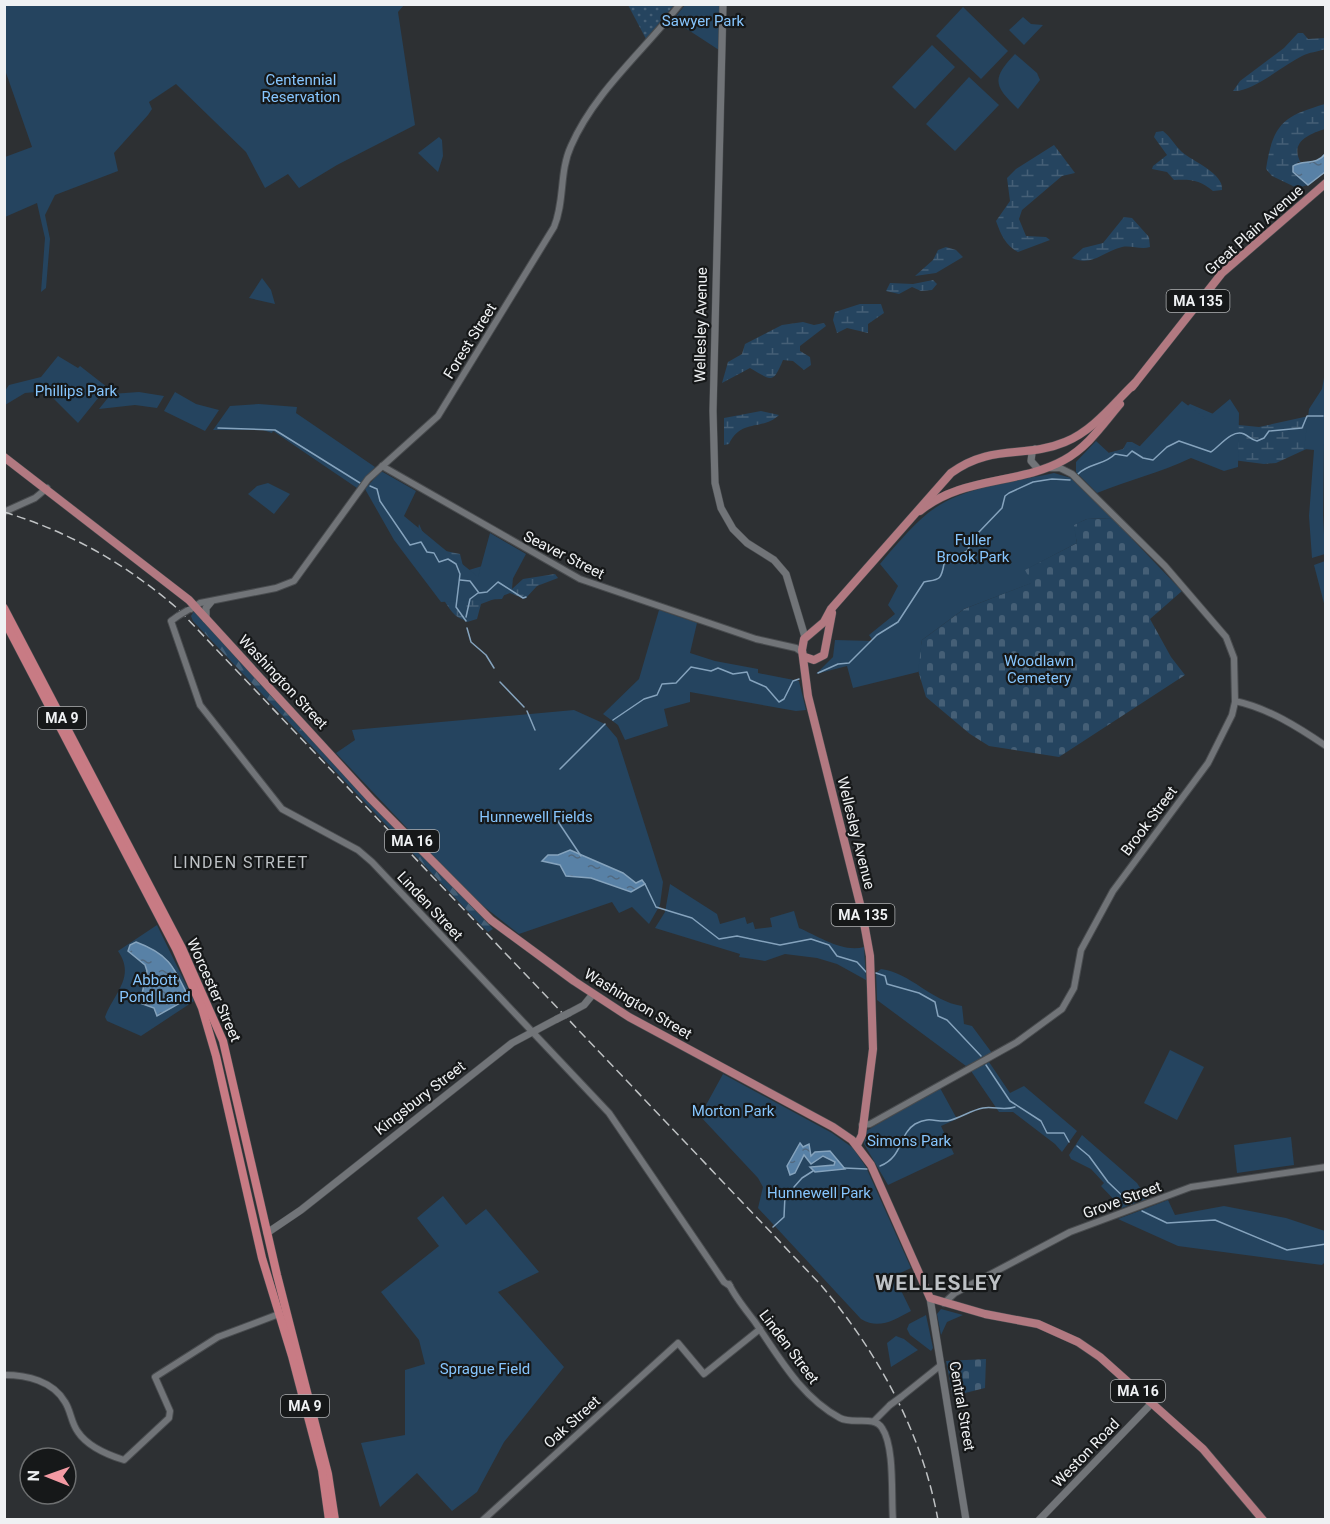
<svg xmlns="http://www.w3.org/2000/svg" width="1330" height="1524" viewBox="0 0 1330 1524" font-family="Roboto,sans-serif">
<style>
.grass{fill:url(#grass-dots)}
.forest{fill:url(#forest-firs)}
.wetland{fill:url(#wetland-marsh)}
.cemetery{fill:url(#cemetery-stones)}
.park{fill:#25445f}
.water{fill:url(#water-ripples);stroke:#85a3bd;stroke-width:1.5}
.lines{fill:none;stroke-linecap:round;stroke-linejoin:round}
.stream{stroke:#85a3bd;stroke-width:1.5}
.tertiary-casing{stroke:#494c4f;stroke-width:8}
.secondary-casing{stroke:#494c4f;stroke-width:8}
.primary-casing{stroke:#494c4f;stroke-width:9}
.trunk-casing{stroke:#494c4f;stroke-width:9}
.tertiary{stroke:#717478;stroke-width:6}
.secondary{stroke:#717478;stroke-width:7}
.primary{stroke:#b27981;stroke-width:8}
.trunk{stroke:#c87b84;stroke-width:8}
.rail{stroke:#bfc2c4;stroke-width:1.5;stroke-dasharray:9 4.5;stroke-linecap:butt}
.tertiary-bridge-casing{stroke:#494c4f;stroke-width:8;stroke-linecap:butt}
.secondary-bridge-casing{stroke:#494c4f;stroke-width:8;stroke-linecap:butt}
.tertiary-bridge{stroke:#717478;stroke-width:6}
.secondary-bridge{stroke:#717478;stroke-width:7}
.labels{text-anchor:middle;stroke-width:4.5;stroke-linejoin:round;paint-order:stroke}
.shield{fill:#161819;stroke:#aeb0b2;stroke-width:1.5}
.shield-label{font-size:14px;font-weight:bold;fill:#eff1f3}
.park-label{font-size:15px;fill:#86c5fd;stroke:#161819}
.street-label{font-size:15px;fill:#eff1f3;stroke:#161819}
.neighbourhood-label{font-size:16px;letter-spacing:1.5px;fill:#bdc1c5;stroke:#161819}
.district-label{font-size:21px;font-weight:bold;letter-spacing:1.5px;fill:#bdc1c5;stroke:#161819}
</style>
<defs>
<pattern id="grass-dots" width="8" height="8" patternUnits="userSpaceOnUse" patternTransform="scale(1.5)"><rect width="8" height="8" fill="#25445f"/><path d="M2 2h.1M6 6h.1" fill="none" stroke="#455f76" stroke-width="1.8" stroke-linecap="round"/></pattern>
<pattern id="forest-firs" width="22" height="20" patternUnits="userSpaceOnUse" patternTransform="scale(1.5)"><rect width="22" height="20" fill="#25445f"/><path d="M5 1l3.5 6h-7zM16 11l3.5 6h-7z" fill="#455f76"/></pattern>
<pattern id="wetland-marsh" width="20" height="14" patternUnits="userSpaceOnUse" patternTransform="scale(1.5)"><rect width="20" height="14" fill="#25445f"/><path d="M1 5h8M5 5V1M11 12h8M15 12V8" fill="none" stroke="#455f76"/></pattern>
<pattern id="cemetery-stones" width="16" height="16" patternUnits="userSpaceOnUse" patternTransform="scale(1.5)"><rect width="16" height="16" fill="#25445f"/><path d="M2 7V4a2 2 0 0 1 4 0v3zM10 15v-3a2 2 0 0 1 4 0v3z" fill="#455f76"/></pattern>
<pattern id="water-ripples" width="26" height="14" patternUnits="userSpaceOnUse" patternTransform="scale(1.5)"><rect width="26" height="14" fill="#5881a6"/><path d="M2 4q2-2 4 0t4 0M15 11q2-2 4 0t4 0" fill="none" stroke="#526a81"/></pattern>
</defs>
<rect width="100%" height="100%" fill="#2d3033"/>
<path class="grass" d="M628,5h46l-28,34z"/>
<path class="forest" d="M194,611l299,318 -5,3 -8,-8 -287,-303 -2,-5z"/>
<g class="wetland">
<path d="M1298,33h5l5,6 17,-1v11c-7,3 -16,3 -23,7 -17,8 -51,37 -69,35l7,-10 44,-33z"/>
<path d="M1325,104v25c-16,5 -36,13 -24,34l-3,-1 -5,10 15,13 -11,3 -25,-12 -6,-7c7,-46 18,-53 59,-65z"/>
<path d="M1163,131c8,6 12,15 19,21 10,9 42,21 40,38l-9,1c-13,-11 -22,-12 -39,-11l-7,-8 -15,-3 1,-3 14,-11 -13,-18 2,-5z"/>
<path d="M1054,145l21,28 -13,3 -40,34 -3,9 7,17 20,1 4,3 -32,12c-12,-6 -17,-17 -22,-31l14,-20 -3,-23 9,-9z"/>
<path d="M1124,217l8,1 17,19 1,10c-9,3 -19,-2 -28,0 -18,4 -30,20 -50,11l11,-10 20,-5z"/>
<path d="M946,247l10,3 7,7 -27,16 -21,3 18,-16 5,-10z"/>
<path d="M933,280l4,4 -5,6 -11,1 -9,-4 -13,7 -13,-3 4,-8 23,1z"/>
<path d="M860,304h21l3,9 -16,11v9l-21,-5 -10,5 -4,-13 2,-8z"/>
<path d="M803,322l11,3 10,-2 2,3 -26,20v5l10,6 1,8 -7,5 -11,-9 -10,-1c-10,24 -11,21 -33,8l-28,15 6,-21 14,-8 3,-10 37,-19z"/>
<path d="M1190,404l49,21 20,2 59,-13 -3,31 -39,18 -12,1 -70,-9 -116,20 -2,-6 21,-13 26,-7 4,-7h5l9,5z"/>
<path d="M761,411l18,4c-16,16 -38,3 -50,29l-5,1v-27z"/>
<path d="M419,524l4,9 18,17 19,4 3,12 6,4 20,-6 24,13 -1,12 11,-10 32,-5 3,4 -21,8 -12,13 -15,-6 -29,11 -4,15 -10,3c-4,-3 -9,-4 -12,-7 -14,-13 -41,-73 -36,-91z"/>
</g>
<g class="cemetery">
<path d="M1112,518l70,73 -32,28 21,38 14,18 -126,82 -70,-11 -19,-12 -44,-37 -9,-30 5,-27 42,-31 67,-26 -7,-13 53,-27 -4,-18 14,-6z"/>
<path d="M986,1359l-1,29 -32,8 -7,-35z"/>
</g>
<g class="park">
<path d="M5,4l399,1 -6,7 17,113 -78,40 -38,23 -11,-14 -23,14 -19,-36 -70,-68 -27,18 3,7 -4,6 -34,38 4,18 -63,24 -10,20 5,24 -4,49 -5,4 4,-54 -8,-35 -32,14v-60l27,-10 -27,-77z"/>
<path d="M685,5h35l-1,45 -46,-30z"/>
<path d="M963,7l45,44 -27,28 -45,-43z"/>
<path d="M1023,17l8,7 12,1 -19,20 -15,-15z"/>
<path d="M932,45l23,22 -40,42 -23,-22z"/>
<path d="M1015,54l22,19 3,7 -22,29c-24,-23 -27,-30 -3,-55z"/>
<path d="M969,77l30,28 -44,46 -29,-27z"/>
<path d="M439,137l3,3 1,16 -5,16 -20,-19z"/>
<path d="M262,278l9,12 4,14 -26,-6z"/>
<path d="M58,356l20,12 2,-2 27,21 -29,36 -32,-32 -21,2 -20,12v-14l4,-6 32,-8z"/>
<path d="M1325,372l-2,143 2,39 -13,4 -3,-42 5,-66 -10,-1 5,-40 13,-20z"/>
<path d="M139,392l25,4 -7,12 -22,-3 -36,4 12,-15z"/>
<path d="M175,392l21,12 23,6 -14,21 -41,-20z"/>
<path d="M1230,399l9,14 -1,54 -14,4 -33,-13c-31,15 -63,22 -94,35l-21,-21v-10l20,-21 13,12 31,-7 42,-45 24,18z"/>
<path d="M259,404l38,3 -1,6 79,54 -18,21 -84,-57 -1,2 -9,-3h-50l17,-24z"/>
<path d="M381,471l35,20 -12,25 74,61 12,-44 36,21 -24,45 -61,3 -47,-62 -29,-51z"/>
<path d="M1054,473l17,5 41,40 -25,1 -13,6 3,18 -52,27 7,13 -68,26 -42,31 -4,32 -65,16 -6,-22 -31,8 17,-17 2,-17 38,1 -4,-6 26,-21 -7,-9 10,-19 -18,-22c15,-18 30,-36 48,-51 34,-27 85,-31 126,-40z"/>
<path d="M268,483l22,11 -16,20 -26,-20 9,-8z"/>
<path d="M1325,561h1l-1,46 -11,-42z"/>
<path d="M659,610l38,13 -7,30 25,8 43,8v4l41,8 7,29 -10,1 -106,-19v10l-26,7 4,17 -43,14 -7,-15 -15,-11 36,-35z"/>
<path d="M574,710l31,14 12,14 46,144 -3,23 -11,19 -17,-17 -13,6 -7,-11 -93,32 -46,-36 -137,-145 19,-13 -3,-10z"/>
<path d="M670,884l47,30 3,10 25,-7 2,7 6,-2 2,7 17,-2 -2,-9 24,-7 5,17c19,8 44,25 65,19l2,33 -29,-16 -20,-6 -32,-4 -20,7 -26,-4 1,-3 -85,-26 10,-16z"/>
<path d="M157,925l37,76 -53,35 -34,-15 -2,-4c9,-24 31,-40 13,-66z"/>
<path d="M881,969c30,4 50,32 81,37l2,18 8,2 20,27 -26,13 -89,-66 -1,-27z"/>
<path d="M1170,1050l34,17 -27,53 -33,-17z"/>
<path d="M989,1062l21,31 14,-7 53,45 -15,21 -7,-8 -42,-32h-14l-28,-41z"/>
<path d="M723,1074l109,59 21,15 13,19 45,101 -17,8 17,35c-17,9 -32,19 -50,8l-103,-111 5,-21 -5,-9 -58,-62z"/>
<path d="M940,1088l17,31 -16,7 13,28 -66,31 -24,-41 2,-13z"/>
<path d="M1082,1135l55,48 10,16 -25,9 -21,-22 3,-3 -13,-14 -20,-10 -2,-4z"/>
<path d="M1291,1137l3,28 -57,8 -3,-28z"/>
<path d="M443,1196l23,29 20,-16 53,63 -41,20 66,75 -60,75 -27,50 -25,19 -35,-38 -37,34 -19,-64 44,-8v-65l20,-6 -6,-24 -38,-48 58,-46 -22,-28z"/>
<path d="M1168,1200l7,15 49,-9 62,12 39,13v31l-3,3 -144,-19 -60,-27z"/>
<path d="M941,1309l22,6 -16,7 -6,13 -4,-21z"/>
<path d="M926,1315l7,33 -2,3 -21,-16 -3,-6 2,-5z"/>
<path d="M896,1336l8,3 14,11 -27,17 -4,-24z"/>
</g>
<g class="water">
<path d="M1325,154v18l-17,13 -15,-13v-6c10,-7 23,0 32,-12z"/>
<path d="M570,850l53,23 13,10 6,-3 3,4 -14,8 -40,-14 -25,-2 -6,-11 -18,-4 6,-6h10z"/>
<path d="M136,942c33,12 38,25 53,56l-32,18 -3,-8 -14,-5 7,-32 -2,-6 -17,-14 2,-6z"/>
<path d="M800,1143l3,4 6,-3 2,12 4,-4 15,-1 15,18 -30,3 -5,-5 24,-2 1,-3 -12,-6 -12,8 -7,-9 -9,18 -5,2 -3,-9z"/>
</g>
<g class="lines">
<g class="stream">
<path d="M218,428l57,2 85,53"/>
<path d="M1078,474c11,-11 27,-9 37,-20l12,2 5,-5 11,7 10,2 14,-13 12,-6 32,11c9,-6 21,-23 33,-18 5,2 7,6 13,7l7,-3 5,-7 33,-3 5,-12h16"/>
<path d="M370,486l7,3 3,12 30,44 11,-3 6,10 7,1 5,9 9,-3 8,5 4,10 -4,33 10,14"/>
<path d="M460,580l10,1 9,12 8,-1 11,-10 25,16 3,-1"/>
<path d="M466,617l4,-18 8,-6"/>
<path d="M467,628l4,14 15,13 8,13"/>
<path d="M818,673l20,-9 11,-1 28,-28 21,-13 26,-40c15,-3 17,-1 20,-18l23,-13 11,-18 24,-25 3,-12 4,-3 24,-11 19,-3 18,1"/>
<path d="M500,682l24,25"/>
<path d="M527,711l8,19"/>
<path d="M613,720l31,-21 13,-4 5,-11 14,-1 15,-16 20,4 7,-3 15,6 14,-2 3,8 16,7 13,15 5,-3 9,-18 6,-2"/>
<path d="M560,769l45,-45"/>
<path d="M555,817l26,39"/>
<path d="M645,884l11,23 36,11 27,21 18,-3 43,9 31,-6 18,6 8,11 20,6 10,11"/>
<path d="M876,973l9,3 2,8 32,9 16,9 3,14 9,4 34,36"/>
<path d="M986,1065l24,36 31,20 6,12h17l5,9"/>
<path d="M1077,1146l12,10 19,26 23,22"/>
<path d="M880,1166c23,-9 19,-32 35,-42 15,-8 19,-2 32,-3 12,-2 24,-11 36,-13 11,-2 20,3 32,-1"/>
<path d="M844,1168l23,1"/>
<path d="M794,1187l8,-9 11,-7"/>
<path d="M1142,1211l25,12 48,-3 72,30 39,-6"/>
<path d="M773,1227l11,-10 1,-22 3,-2"/>
</g>
<defs>
<g id="tertiary">
<path d="M382,466l198,113 176,60 40,9 7,5"/>
<path d="M4,512l31,-14 12,-10"/>
<path d="M191,609l9,-6 76,-15 18,-7 74,-102 70,-63 116,-189c11,-26 5,-55 17,-81 24,-55 73,-95 109,-142"/>
<path d="M178,616l-7,5 29,84 82,104 76,41 14,12 237,251 115,169 6,4"/>
<path d="M1235,701c33,7 63,26 91,45"/>
<path d="M862,1125l8,-1 147,-82 45,-33 12,-21 7,-38 32,-59 95,-128 24,-48 3,-13 -1,-44 -8,-21 -61,-71 -93,-92 -12,-6h-11"/>
<path d="M729,1284c6,13 17,26 26,38 24,35 46,75 85,96 13,7 34,-3 42,10 13,19 9,69 11,92"/>
<path d="M944,1303l11,-10 115,-61 121,-45 135,-20"/>
<path d="M4,1375c23,0 49,6 61,27 6,9 6,21 13,30 10,15 30,23 46,28l45,-42 1,-7 -15,-34 63,-40 61,-23"/>
<path d="M901,1397l40,-32"/>
<path d="M874,1421l16,-16"/>
<path d="M483,1520l195,-177 26,31 56,-45"/>
</g>
<g id="secondary">
<path d="M723,4l-10,407 2,72 6,25 12,21 14,14 27,17 12,14 19,63"/>
<path d="M1035,449l-3,4 -1,8 8,9"/>
<path d="M206,619v-11l5,-6"/>
<path d="M569,1013l15,-8 9,-11"/>
<path d="M267,1233l34,-23 211,-167 45,-24"/>
<path d="M930,1298l36,222"/>
<path d="M1039,1520l112,-116"/>
</g>
<g id="primary">
<path d="M1132,387l90,-114 104,-90"/>
<path d="M4,457l185,143 182,199 120,121 83,61 55,36 204,110 19,13 19,25 59,133 55,16 53,10 40,18 22,15 103,92 60,71"/>
<path d="M920,511c42,-35 99,-26 144,-51 24,-13 39,-36 56,-56"/>
<path d="M805,657l9,3 10,-5 8,-42"/>
<path d="M857,1145l5,-10 11,-86 -3,-93 -8,-44 -54,-216 -6,-46 2,-11 20,-17 7,-13 120,-136c41,-30 74,-14 114,-31 28,-11 49,-39 70,-59"/>
</g>
<g id="trunk">
<path d="M4,608l178,340 41,93 54,234 51,199 7,46"/>
<path d="M4,620l172,329 26,59 14,48 46,202 30,98 30,114 7,50"/>
</g>
</defs>
<use href="#tertiary" class="tertiary-casing"/>
<use href="#secondary" class="secondary-casing"/>
<use href="#primary" class="primary-casing"/>
<use href="#trunk" class="trunk-casing"/>
<use href="#tertiary" class="tertiary"/>
<use href="#secondary" class="secondary"/>
<use href="#primary" class="primary"/>
<use href="#trunk" class="trunk"/>
<path class="rail" d="M4,512c66,20 122,52 174,97l642,675c57,67 102,148 118,236"/>
<defs>
<g id="tertiary-bridge">
<path d="M178,616l10,-6"/>
<path d="M890,1405l11,-8"/>
</g>
<path id="secondary-bridge" d="M557,1019l12,-6"/>
</defs>
<use href="#tertiary-bridge" class="tertiary-bridge-casing"/>
<use href="#secondary-bridge" class="secondary-bridge-casing"/>
<use href="#tertiary-bridge" class="tertiary-bridge"/>
<use href="#secondary-bridge" class="secondary-bridge"/>
</g>
<g class="labels">
<g class="shield">
<rect x="1166.5" y="290" width="63" height="22" rx="4.5"/>
<rect x="38" y="707" width="48" height="22" rx="4.5"/>
<rect x="385" y="830" width="54" height="22" rx="4.5"/>
<rect x="831.5" y="904" width="63" height="22" rx="4.5"/>
<rect x="1111" y="1380" width="54" height="22" rx="4.5"/>
<rect x="281" y="1395" width="48" height="22" rx="4.5"/>
</g>
<g class="shield-label">
<text x="1198" y="306">MA 135</text>
<text x="62" y="723">MA 9</text>
<text x="412" y="846">MA 16</text>
<text x="863" y="920">MA 135</text>
<text x="1138" y="1396">MA 16</text>
<text x="305" y="1411">MA 9</text>
</g>
<g class="park-label">
<text x="703" y="26">Sawyer Park</text>
<text x="301" y="85">Centennial<tspan x="301" dy="17">Reservation</tspan></text>
<text x="76" y="396">Phillips Park</text>
<text x="973" y="545">Fuller<tspan x="973" dy="17">Brook Park</tspan></text>
<text x="1039" y="666">Woodlawn<tspan x="1039" dy="17">Cemetery</tspan></text>
<text x="536" y="822">Hunnewell Fields</text>
<text x="155" y="985">Abbott<tspan x="155" dy="17">Pond Land</tspan></text>
<text x="733" y="1116">Morton Park</text>
<text x="909" y="1146">Simons Park</text>
<text x="819" y="1198">Hunnewell Park</text>
<text x="485" y="1374">Sprague Field</text>
</g>
<g class="street-label">
<text transform="translate(1254 230) rotate(-42)" y="5">Great Plain Avenue</text>
<text transform="translate(701 325) rotate(-89)" y="5">Wellesley Avenue</text>
<text transform="translate(470 341) rotate(-58)" y="5">Forest Street</text>
<text transform="translate(564 555) rotate(27)" y="5">Seaver Street</text>
<text transform="translate(283 682) rotate(47)" y="5">Washington Street</text>
<text transform="translate(1149 821) rotate(-53)" y="5">Brook Street</text>
<text transform="translate(856 833) rotate(76)" y="5">Wellesley Avenue</text>
<text transform="translate(430 906) rotate(47)" y="5">Linden Street</text>
<text transform="translate(214 990) rotate(66)" y="5">Worcester Street</text>
<text transform="translate(638 1004) rotate(31)" y="5">Washington Street</text>
<text transform="translate(420 1098) rotate(-38)" y="5">Kingsbury Street</text>
<text transform="translate(1122 1200) rotate(-20)" y="5">Grove Street</text>
<text transform="translate(789 1347) rotate(53)" y="5">Linden Street</text>
<text transform="translate(962 1406) rotate(80)" y="5">Central Street</text>
<text transform="translate(572 1422) rotate(-42)" y="5">Oak Street</text>
<text transform="translate(1086 1453) rotate(-46)" y="5">Weston Road</text>
</g>
<g class="neighbourhood-label">
<text x="241" y="868">LINDEN STREET</text>
</g>
<g class="district-label">
<text x="939" y="1290">WELLESLEY</text>
</g>
</g>
<rect width="1330" height="1524" fill="none" stroke="#eff1f3" stroke-width="12"/>
<g transform="translate(48 1476) rotate(271)"><circle r="28" fill="#161819" stroke="#6d6f70" stroke-width="1.5"/>
<path d="M0-4.5L10 22L0 15L-10 22Z" fill="#f49aa3"/>
<text y="-9" font-size="16" font-weight="bold" text-anchor="middle" fill="#eff1f3">N</text>
</g>
</svg>
